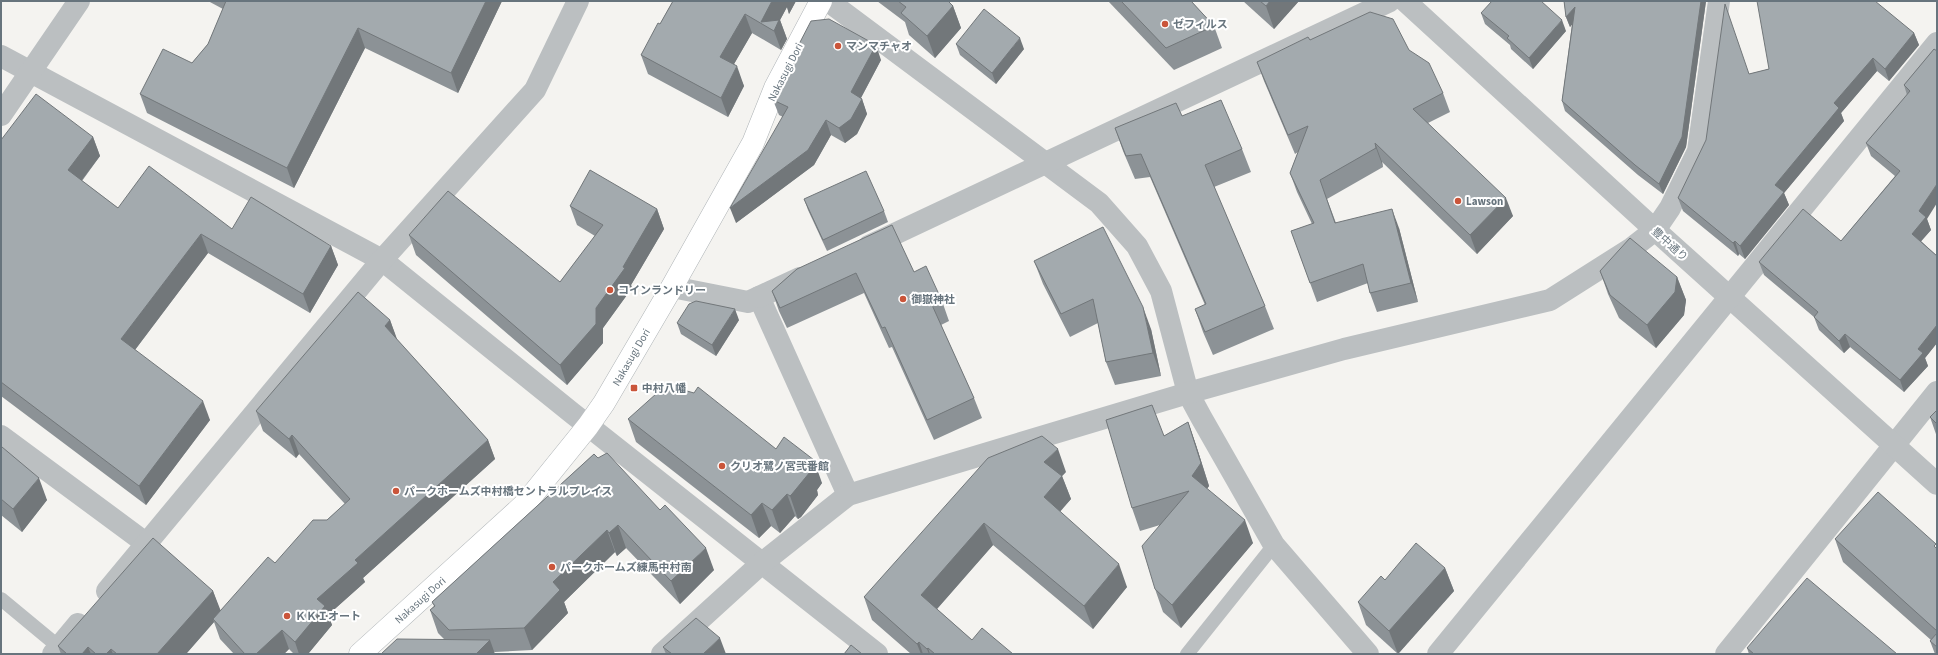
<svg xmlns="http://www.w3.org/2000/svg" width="1938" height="655" viewBox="0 0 1938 655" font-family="'Source Sans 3','Noto Sans JP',sans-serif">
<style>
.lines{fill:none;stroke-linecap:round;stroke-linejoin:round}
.secondary-casing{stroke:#aeb3b6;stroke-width:23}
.service{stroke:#bbbfc1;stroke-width:14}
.minor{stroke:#bbbfc1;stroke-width:22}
.tertiary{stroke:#bbbfc1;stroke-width:22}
.secondary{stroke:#fff;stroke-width:22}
.wall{fill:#8c9296}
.shaded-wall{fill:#72777a}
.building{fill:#a3aaae;stroke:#72777a}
.poi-dot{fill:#ca553a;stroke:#fff;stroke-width:1.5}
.labels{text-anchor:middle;stroke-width:4;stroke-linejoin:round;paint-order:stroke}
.poi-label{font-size:11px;font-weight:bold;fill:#67747d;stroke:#fff;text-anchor:start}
.street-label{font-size:11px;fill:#67747d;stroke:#fff}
</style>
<rect width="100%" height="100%" fill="#f4f3f0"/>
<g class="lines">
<defs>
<path id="secondary" d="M360,654l165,-150 63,-78 16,-23 68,-116 81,-144 22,-55 46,-87"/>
</defs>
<use href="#secondary" class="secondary-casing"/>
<g class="service">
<path d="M1,599l58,48"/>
<path d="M1187,654l87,-109"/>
</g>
<g class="minor">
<path d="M828,1l271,202 38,43 24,45 27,102 13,24 73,128 94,109"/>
<path d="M1,56l381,204 190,153 305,241"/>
<path d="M1,115l78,-114"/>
<path d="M869,246l521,-245"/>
<path d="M672,287l76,15 11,-5 89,198"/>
<path d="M759,297l41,-19"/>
<path d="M1,436l146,108"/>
<path d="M107,591l275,-331 153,-170 43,-89"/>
<path d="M53,654l25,-30"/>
<path d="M662,654l100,-91 86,-68 340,-102 156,-44 206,-49 82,-52 23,-18 15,-22 28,-57 21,-150"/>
<path d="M1726,654l211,-262"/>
</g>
<g class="tertiary">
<path d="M1405,1l250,229 282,254"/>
<path d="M1438,654l499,-611"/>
</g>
<use href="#secondary" class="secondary"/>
</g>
<g class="wall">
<path d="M208,1h294l-44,92 -93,-45 -71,140 -147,-75 -7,-19 52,-31 16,-19 15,-35z"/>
<path d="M673,1h123l-7,13 -2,-7 -7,13 7,19 -6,11 -29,-17 -18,31 10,22 -16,31 -80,-43 -7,-19 19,-31z"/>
<path d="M877,1h71l5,5 8,22 -26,30 -26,-23 -4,-13z"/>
<path d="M1108,1h83l23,25 8,22 -48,22z"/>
<path d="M1243,1h56l-25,28z"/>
<path d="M1564,1h142l-20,146 -23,47 -25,-19 -73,-64 -3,-10 10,-77 -2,3 -4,-10z"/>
<path d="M1481,13l85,18 -33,38 -22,-20 -1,-4 -25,-21z"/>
<path d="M1914,33l5,12 -30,36 -12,-10 -36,42 3,8 -60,72 5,12 -44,54 -6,-5 -1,2 -55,-45 -5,-13 71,-124z"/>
<path d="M1310,40l99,10 34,43 7,19 -22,11 85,93 -36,38 -95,-92 1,5 -56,32 9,24 63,5 19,74 -41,10 -7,-19 -2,-10 -51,19 -26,-71 21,-7 -15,-32 -7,-19 8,-21 -3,2 -31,-73 -7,-19z"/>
<path d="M956,44l68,5 -28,35 -36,-29z"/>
<path d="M797,48l84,12 -20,38 1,1 5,15 -10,20 -12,9 -14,-8 -17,30 -78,58 47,-106 -4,-2 -6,-15 26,-46z"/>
<path d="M1934,49l-7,170 4,11 -10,11 16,15v87l-12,15 3,8 -24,26 -54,-45 -6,6 -25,-23 -5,-13 -50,-42 -5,-13 82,-21 54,-65 -24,-20 -5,-13 41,-48 -3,-10z"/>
<path d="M1182,116l60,33 9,23 -37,15 51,119 9,23 -61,26 -10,-23 -8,-23 10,-4 -55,-128 -15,2 -12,-28 -8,-23z"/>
<path d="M93,137l7,19 -18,25 36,27 114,21 99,17 7,19 -28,48 -102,-60 -73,97 75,70 -64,85 -145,-109v-256z"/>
<path d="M804,199l80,12 4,11 -61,29 -19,-41z"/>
<path d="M570,206l87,3 7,20 -33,56 1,3 -29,40v15l-36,42 -151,-130 -7,-20 151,47 35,-46 -18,-11z"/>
<path d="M1034,261l117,68 10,47 -46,9 -9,-23 -8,-39 -28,14 -27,-53z"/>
<path d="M797,269l117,3 28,29 7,20 -8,4 33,73 8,20 -48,22 -42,-93 -3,1 -25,-55 -77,35 -8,-17 -7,-20z"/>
<path d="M1600,271l77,6 9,23 -2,15 -28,33 -37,-30 -11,-24z"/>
<path d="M390,320l7,20 91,100 7,19 -132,119 2,4 -37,33 4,10 -24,29h-14l-5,-5 -5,5h-50l-14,-15 -6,-17 -28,32h-125l-3,-8 155,-55 7,20 55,-48 52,-43 18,-16 -46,-50 -3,4 -33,-27 -7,-20z"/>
<path d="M739,320l-23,36 -35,-22 -4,-11z"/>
<path d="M1937,410v27l-7,-20z"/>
<path d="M628,419l148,30 46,34 -5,7 1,5 -17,22 -3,2 -3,-3 -15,17 -9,-7 -12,12 -123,-96z"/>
<path d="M1188,422l8,23 13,41 -2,3 46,54 -72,85 -18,-16 -8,-23 5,-64 -20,6 -8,-23 32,-72z"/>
<path d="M1,448l46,52 -25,32 -21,-17z"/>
<path d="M594,454l120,116 -34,34 -54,-56 -9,8 -2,-4 -51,50 4,11 -36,37 -37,2 -50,-12 -7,-7 -8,-23 4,-4 -2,-4z"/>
<path d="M1066,472l-4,4 9,23 -11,12 67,76 -34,42 -100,-84 -56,64 35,31 41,14h-102l-39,-34 -8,-23z"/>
<path d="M1835,539l102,9v106h-2l-5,-13 1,-1 -88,-78z"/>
<path d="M1445,568l9,23 -56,63 -32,-29 -8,-23 27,-22z"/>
<path d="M663,647l63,7h-60z"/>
<path d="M1747,648l150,6h-148z"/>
</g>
<g class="shaded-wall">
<path d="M486,1h16l-44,92 -7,-20z"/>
<path d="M772,1h24l-7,13 -2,-7 -7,13 7,19 -6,11 -7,-19 -13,-9z"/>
<path d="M1270,1h29l-25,28 -8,-23z"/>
<path d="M1701,1h5l-20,146 -23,47 -4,-10z"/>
<path d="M953,6l8,22 -26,30 -8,-22z"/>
<path d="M1575,7l3,11 -8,9 -4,-10z"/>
<path d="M745,14l7,19 -25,43 -7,-19z"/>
<path d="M1562,20l4,11 -33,38 -4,-11z"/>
<path d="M358,28l7,20 -71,140 -7,-20z"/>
<path d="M1914,33l5,12 -30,36 -4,-12z"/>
<path d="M1020,38l4,11 -28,35 -4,-11z"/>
<path d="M876,45l5,15 -25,47 -5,-15z"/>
<path d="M1873,58l4,13 -36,42 3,8 -60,72 5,12 -44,54 -5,-13 35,-61 59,-82z"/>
<path d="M737,66l7,20 -16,31 -7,-19z"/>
<path d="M862,99l5,15 -10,20 -12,9 -6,-15z"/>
<path d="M826,120l5,15 -17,30 -78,58 -6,-15z"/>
<path d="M93,137l7,19 -25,33 -7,-19z"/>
<path d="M1375,143l7,19 1,5 -7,-19z"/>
<path d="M1937,184v19l-10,16 4,11 -14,16 -5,-12 7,-23z"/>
<path d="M1506,198l7,18 -36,38 -7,-19z"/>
<path d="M657,209l7,20 -33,56 1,3 -29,40v15l-36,42 -7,-20 36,-57 27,-41z"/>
<path d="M1392,209l7,19 19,74 -7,-19z"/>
<path d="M201,234l7,19 -80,106 -7,-20z"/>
<path d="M1735,241l4,13 -1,2 -5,-13z"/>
<path d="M331,246l7,19 -28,48 -7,-19z"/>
<path d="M1677,277l9,23 -2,15 -28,33 -9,-23z"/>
<path d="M1143,307l8,22 10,47 -8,-23z"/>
<path d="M735,309l4,11 -23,36 -4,-11z"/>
<path d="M390,320l7,19 -5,7 -7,-20z"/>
<path d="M1937,325v18l-12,15 3,8 -24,26 -4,-12 18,-31z"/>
<path d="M1845,334l5,13 -6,6 -5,-12z"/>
<path d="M203,401l7,19 -64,85 -7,-19z"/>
<path d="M1188,422l8,23 13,41 -9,12 -8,-22z"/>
<path d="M292,435l7,19 -3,4 -7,-19z"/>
<path d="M488,440l7,19 -132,119 2,4 -37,33 4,10 -24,29h-9l-4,-12 22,-43 38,-39z"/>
<path d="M1058,449l8,23 -13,13 -9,-23z"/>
<path d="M814,460l8,23 -5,7 1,5 -17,22 -3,2 -8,-23 17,-27z"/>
<path d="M1062,476l9,23 -18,21 -9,-23z"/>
<path d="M39,478l8,22 -25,32 -9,-23z"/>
<path d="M787,494l8,22 -15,17 -8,-23z"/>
<path d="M762,503l9,23 -12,12 -8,-23z"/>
<path d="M1245,520l8,23 -72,85 -9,-23z"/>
<path d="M984,523l9,22 -64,73 -8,-23z"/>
<path d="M618,525l8,23 -9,8 -8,-23z"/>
<path d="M607,530l8,22 -51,50 4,11 -36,37 -8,-22 29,-46z"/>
<path d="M706,548l8,22 -34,34 -9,-23z"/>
<path d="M1119,564l8,23 -34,42 -9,-23z"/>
<path d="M1445,568l9,23 -56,63 -9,-23z"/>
<path d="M213,591l9,23 -9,5 1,3 -28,32h-29z"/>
<path d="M282,630l7,19 -5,5h-28z"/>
<path d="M720,638l6,16h-23z"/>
<path d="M490,640l5,14h-19z"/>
<path d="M919,642l4,12h-2l-4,-10z"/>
<path d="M88,647l3,7h-9z"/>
<path d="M928,648l2,6h-1l-2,-5z"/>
<path d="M111,649l2,5h-7z"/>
</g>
<g class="building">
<path d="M226,1h260l-35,72 -93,-45 -71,140 -147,-74 23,-45 29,14 16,-19z"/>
<path d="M673,1h99l-11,21 18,-2 -5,11 -29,-17 -25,43 17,9 -16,32 -80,-43 17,-32 2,1z"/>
<path d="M898,1h50l5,5 -26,30 -26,-23 5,-6z"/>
<path d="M1121,1h70l23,25 -48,22z"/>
<path d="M1260,1h10l-4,5z"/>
<path d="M1492,1h49l21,19 -33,38 -22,-20 2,-2 -28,-23z"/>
<path d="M1564,1h137l-19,136 -23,47 -24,-19 -73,-64 13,-94 -9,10z"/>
<path d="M1757,1h118l39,32 -29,36 -12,-11 -39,45 5,5 -64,77 9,7 -44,54 -5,-5 -2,2 -55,-45 28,-58 19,-136 24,70 20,-5z"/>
<path d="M984,9l36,29 -28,35 -36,-29z"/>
<path d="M1370,12l23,7 16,31 20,13 14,30 -30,16 93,89 -36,37 -95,-92 1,5 -56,32 15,43 57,-14 19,74 -41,10 -7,-29 -53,19 -19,-52 23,-8 -24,-50 18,-47 -20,9 -31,-73 51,-25 2,3z"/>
<path d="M829,19l47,26 -25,47 11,7 -11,20 -12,9 -13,-8 -18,30 -78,58 58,-101 -15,-7 28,-50 -4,-2 14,-27z"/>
<path d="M1934,49l3,2v133l-18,27 7,6 -14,17 25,22v69l-19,24 5,4 -23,27 -55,-46 -6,7 -25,-24 4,-5 -59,-50 44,-53 38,32 59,-70 -34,-28 44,-52 -6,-6z"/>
<path d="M36,94l57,43 -25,33 50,38 31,-42 83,63 19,-32 80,49 -28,48 -102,-60 -80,105 82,62 -64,85 -138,-104v-242z"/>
<path d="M1221,100l21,49 -37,16 60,141 -60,26 -10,-23 11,-5 -65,-150 -15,2 -11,-28 61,-25 6,13z"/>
<path d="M590,170l67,39 -34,58 2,1 -29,40v16l-36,41 -151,-130 39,-44 112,91 43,-57 -33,-19z"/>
<path d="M866,171l18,40 -61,29 -19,-41z"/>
<path d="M892,225l22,47 12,-6 16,35 -10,4 42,93 -47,22 -42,-93 -3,1 -26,-55 -76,35 -8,-17 25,-22z"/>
<path d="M1103,227l40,80 10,46 -47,9 -13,-63 -32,15 -27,-53z"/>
<path d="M1630,238l47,39 -2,15 -28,33 -37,-30 -10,-24z"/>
<path d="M358,292l32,28 -5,6 103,114 -133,120 3,3 -41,36 8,7 -30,36 -13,-12 -26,24h-11l-32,-35 55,-62 7,6 38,-43h14l23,-21 -58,-64 -3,4 -33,-28z"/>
<path d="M696,301l39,8 -23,36 -35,-22 12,-19z"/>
<path d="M666,385l28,8 4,-6 78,62 8,-12 30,23 -7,9 3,3 -18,22 -2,2 -3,-2 -15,16 -10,-7 -11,12 -123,-96z"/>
<path d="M1152,405l12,31 24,-14 13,41 -9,13 53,44 -73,85 -17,-16 -13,-43 47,-55 -57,17 -26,-88z"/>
<path d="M1937,410v14l-7,-7z"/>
<path d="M1042,436l16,13 -14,13 18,14 -18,21 75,67 -35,42 -100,-83 -63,72 51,45 10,-12 31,26h-78l-7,-6 -1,1 -8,-7 -2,2 -53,-47 124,-139z"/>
<path d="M2,447l37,31 -26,31 -12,-10v-51z"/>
<path d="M607,453l53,57 5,-5 41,43 -35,33 -53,-56 -9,8 -2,-3 -54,52 7,8 -36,38 -75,2 -19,-20 5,-4 -3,-4 162,-148 4,4z"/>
<path d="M1878,492l58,52 -2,2 3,3v82l-102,-92z"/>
<path d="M153,538l60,53 -56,63h-40l-6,-5 -5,5h-10l-8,-7 -6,7h-15l-9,-8z"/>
<path d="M1416,543l29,25 -56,63 -31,-29 23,-26 4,4z"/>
<path d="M1807,578l90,76h-143l-7,-6z"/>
<path d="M696,618l24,20 -17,16h-31l-9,-7z"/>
<path d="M1937,633v14l-7,-6z"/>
<path d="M397,639l93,1 -14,14h-95z"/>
<path d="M851,645l11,9h-18z"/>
</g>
<g class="poi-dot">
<circle cx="1165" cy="24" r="4"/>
<circle cx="838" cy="46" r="4"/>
<circle cx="1458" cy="201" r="4"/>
<circle cx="610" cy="290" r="4"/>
<circle cx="903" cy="299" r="4"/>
<rect x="630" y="384" width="8" height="8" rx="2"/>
<circle cx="722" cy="466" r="4"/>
<circle cx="396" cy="491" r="4"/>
<circle cx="552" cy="567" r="4"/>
<circle cx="287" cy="616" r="4"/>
</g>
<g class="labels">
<g class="poi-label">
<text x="1173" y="28">ゼフィルス</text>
<text x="846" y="50">マンマチャオ</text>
<text x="1466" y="205">Lawson</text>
<text x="618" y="294">コインランドリー</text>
<text x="911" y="303">御嶽神社</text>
<text x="642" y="392">中村八幡</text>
<text x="730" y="470">クリオ鷺ノ宮弐番館</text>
<text x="404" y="495">パークホームズ中村橋セントラルプレイス</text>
<text x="560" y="571">パークホームズ練馬中村南</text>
<text x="295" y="620">ＫＫＩオート</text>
</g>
<g class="street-label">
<text transform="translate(785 72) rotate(-63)" y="4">Nakasugi Dori</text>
<text transform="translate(1670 244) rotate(42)" y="4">豊中通り</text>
<text transform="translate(631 357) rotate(-60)" y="4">Nakasugi Dori</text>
<text transform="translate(420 600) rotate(-42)" y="4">Nakasugi Dori</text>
</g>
</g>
<rect width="1938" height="655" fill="none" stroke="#67747d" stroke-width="4"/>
</svg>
